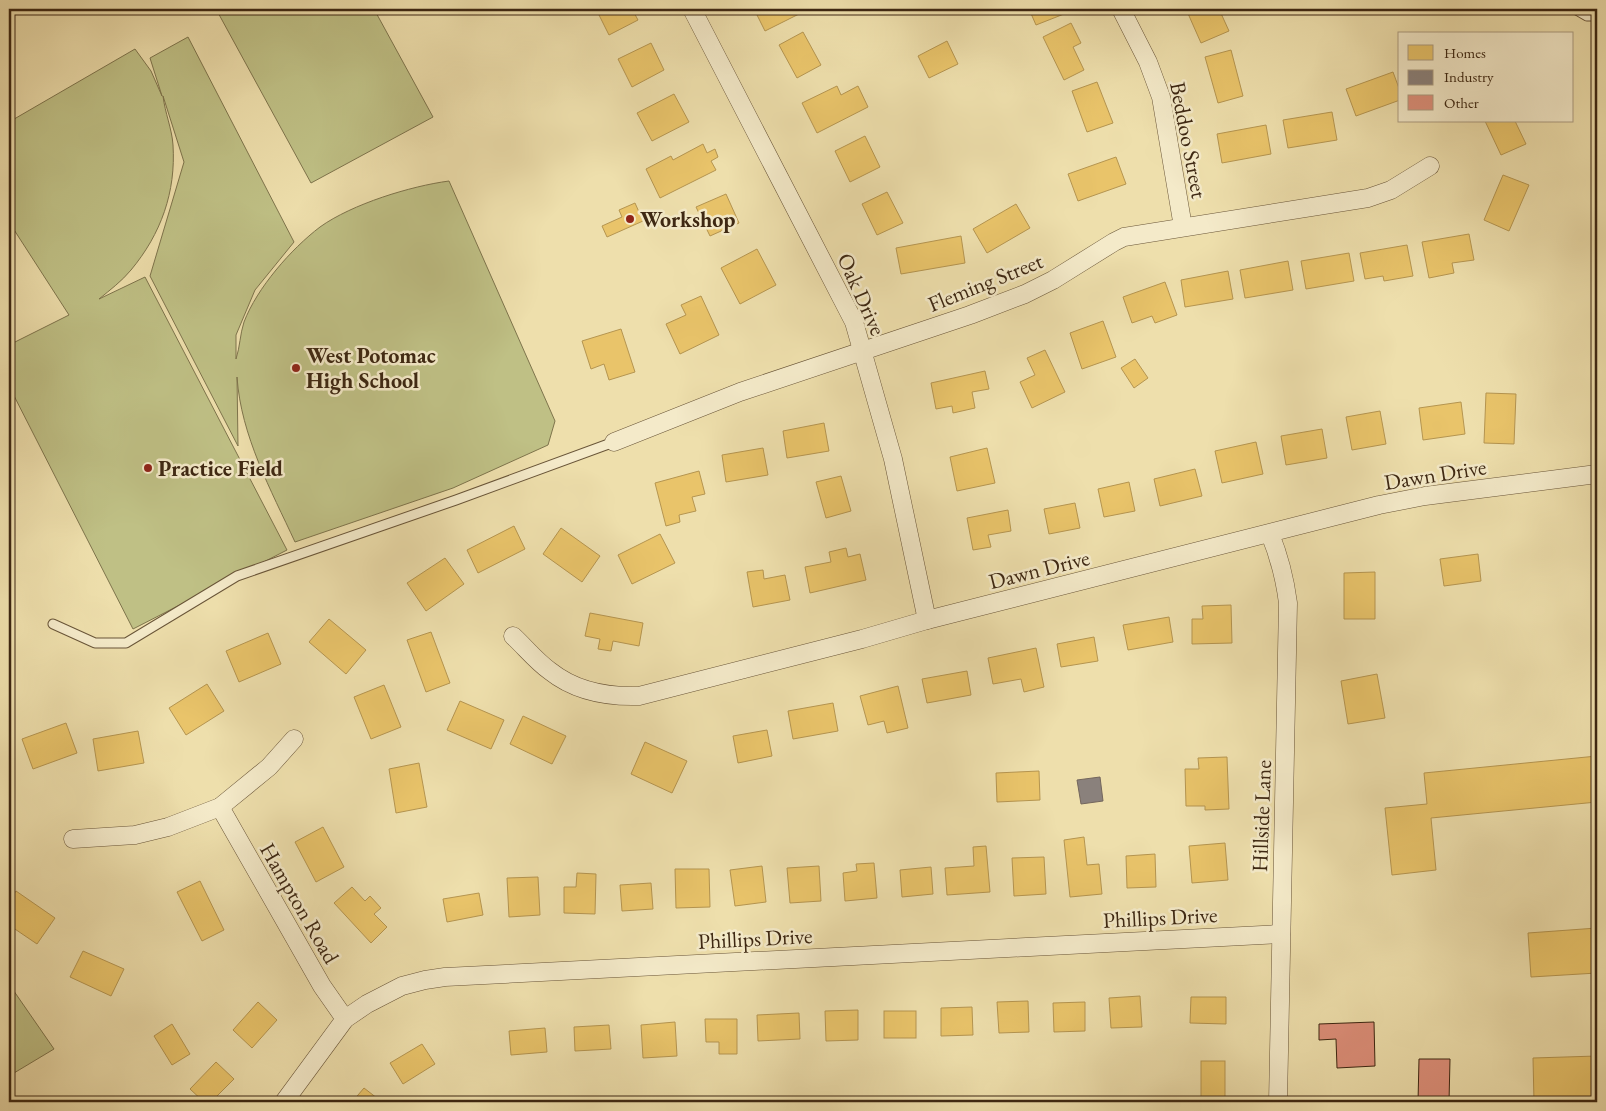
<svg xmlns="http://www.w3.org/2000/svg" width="1606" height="1111" viewBox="0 0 1606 1111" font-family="'EB Garamond',serif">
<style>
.green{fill:#bfc085;stroke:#7e744c}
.homes{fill:#e9c46a;stroke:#b59550}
.industry{fill:#8a817c;stroke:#73665c}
.building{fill:#dd8f7a;stroke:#3d2712}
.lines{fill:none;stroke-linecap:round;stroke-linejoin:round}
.lane-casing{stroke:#695538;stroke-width:11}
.street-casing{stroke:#695538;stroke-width:19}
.lane{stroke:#f4eac9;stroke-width:9}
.street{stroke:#f4eac9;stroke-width:18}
.poi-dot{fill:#8f2418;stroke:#f4eac9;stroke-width:2}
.labels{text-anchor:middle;stroke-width:5;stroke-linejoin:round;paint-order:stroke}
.street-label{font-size:22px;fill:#3d2712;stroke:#f4eac9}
.poi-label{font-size:22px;font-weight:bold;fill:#3d2712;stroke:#f4eac9;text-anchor:start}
</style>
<rect width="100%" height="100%" fill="#eedfac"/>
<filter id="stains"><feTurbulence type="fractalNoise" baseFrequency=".004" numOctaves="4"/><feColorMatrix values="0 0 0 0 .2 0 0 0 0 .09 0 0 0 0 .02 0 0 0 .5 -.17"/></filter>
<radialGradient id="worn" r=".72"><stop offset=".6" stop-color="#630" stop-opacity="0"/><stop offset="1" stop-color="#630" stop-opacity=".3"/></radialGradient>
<g class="green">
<path d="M216,9h158l59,108 -122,66z"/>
<path d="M188,37l106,205 -39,48 -19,45v24c4,-12 4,-25 8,-37 13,-34 47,-73 76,-95 32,-23 91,-41 129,-46l106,240 -7,24 -95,43 -158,54c-24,-52 -54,-106 -58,-165l1,69 -88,-170 34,-114 -21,-66c2,17 9,33 10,49 3,47 -12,89 -42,125 -9,11 -21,20 -32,29l46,-22 142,273 -154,79 -124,-243v-41l60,-30 -60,-93v-100l126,-73 16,22 11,25 -12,-38z"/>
<path d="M9,984l45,65 -45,27z"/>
</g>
<g class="homes">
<path d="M596,9h36l6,11 -29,15z"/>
<path d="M754,9h55l-44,22z"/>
<path d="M1029,9h33l2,5 -28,11z"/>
<path d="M1186,9h33l10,22 -28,12z"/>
<path d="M1071,23l10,20 -8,4 11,23 -20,10 -21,-43z"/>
<path d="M803,32l18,33 -24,13 -18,-33z"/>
<path d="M947,41l11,23 -29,14 -11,-22z"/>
<path d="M651,43l13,27 -32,17 -14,-28z"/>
<path d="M1231,50l12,46 -25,7 -13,-46z"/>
<path d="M1393,72l7,19v9l-44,16 -10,-27z"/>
<path d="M1097,82l16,41 -26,9 -15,-41z"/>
<path d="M837,86l4,9 17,-9 10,21 -51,26 -15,-30z"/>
<path d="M674,94l15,28 -37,19 -15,-28z"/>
<path d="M1332,112l5,28 -49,8 -5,-28z"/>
<path d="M1485,121h30l11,23 -25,11z"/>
<path d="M1266,125l5,29 -49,9 -5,-29z"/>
<path d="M865,136l15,31 -30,15 -15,-31z"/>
<path d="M703,144l4,9 8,-4 3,8 -7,4 5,9 -56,28 -14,-29 25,-13 2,4z"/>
<path d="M1116,157l10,27 -48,17 -10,-27z"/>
<path d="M1503,175l26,10 -20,46 -25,-11z"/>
<path d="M887,192l16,31 -26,12 -15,-31z"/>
<path d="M726,194l13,29 -29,13 -14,-29z"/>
<path d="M635,203l8,18 -36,16 -5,-11 20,-9 -3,-7z"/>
<path d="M1016,204l14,24 -43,25 -14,-24z"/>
<path d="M1469,234l5,26 -22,3 2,10 -25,5 -7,-36z"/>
<path d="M961,236l4,27 -64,11 -5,-26z"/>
<path d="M1407,245l6,31 -29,5 -1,-5 -18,3 -5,-26z"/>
<path d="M757,249l19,36 -36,19 -19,-36z"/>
<path d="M1349,253l5,28 -48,8 -5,-28z"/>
<path d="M1288,261l5,29 -48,8 -5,-28z"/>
<path d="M1228,271l5,28 -48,8 -4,-27z"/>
<path d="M1165,282l12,33 -22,8 -3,-7 -20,7 -9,-26z"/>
<path d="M701,296l18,39 -39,19 -14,-30 20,-9 -5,-10z"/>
<path d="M1103,321l13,36 -34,12 -12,-36z"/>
<path d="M621,329l14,43 -26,8 -5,-16 -13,5 -9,-28z"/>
<path d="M1045,350l20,42 -33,16 -12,-26 15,-7 -8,-17z"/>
<path d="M1135,359l13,19 -14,10 -13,-20z"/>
<path d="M985,371l4,18 -17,3 3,16 -22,5 -1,-7 -16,3 -5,-26z"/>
<path d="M1486,393l30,1 -2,50 -30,-1z"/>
<path d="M1461,402l4,32 -42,6 -4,-32z"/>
<path d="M1380,411l6,33 -34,6 -6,-33z"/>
<path d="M824,423l5,28 -42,7 -4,-27z"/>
<path d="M1322,429l5,29 -41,7 -5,-29z"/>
<path d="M1256,442l7,32 -41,9 -7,-32z"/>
<path d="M763,448l5,27 -42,7 -4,-27z"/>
<path d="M987,448l8,35 -38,8 -7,-34z"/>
<path d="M1195,469l7,27 -42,10 -6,-27z"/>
<path d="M699,471l6,23 -13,3 4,14 -17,4 1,7 -14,4 -11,-43z"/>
<path d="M841,476l10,35 -25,7 -10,-36z"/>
<path d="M1129,482l6,29 -31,6 -6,-28z"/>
<path d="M1075,503l5,25 -31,6 -5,-25z"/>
<path d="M1008,510l3,21 -23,4 3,12 -18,3 -6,-32z"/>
<path d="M514,526l11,23 -47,24 -11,-23z"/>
<path d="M561,528l39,28 -18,26 -39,-28z"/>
<path d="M660,534l15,29 -43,21 -14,-29z"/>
<path d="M846,548l2,9 12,-3 6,26 -56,13 -5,-26 26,-5 -2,-10z"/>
<path d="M1478,554l3,27 -37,5 -4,-27z"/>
<path d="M445,558l19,26 -38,27 -19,-28z"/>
<path d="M763,570l1,9 21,-4 5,25 -37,7 -6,-35z"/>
<path d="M1375,572v47h-31v-46z"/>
<path d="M1231,605l1,38 -40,1v-25h11l-1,-13z"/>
<path d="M590,613l53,10 -4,23 -26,-5 -2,10 -13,-2 2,-10 -15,-3z"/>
<path d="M1169,617l4,25 -45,8 -5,-25z"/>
<path d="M329,619l37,31 -20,24 -37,-32z"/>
<path d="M431,632l19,51 -24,9 -19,-52z"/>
<path d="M268,633l13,31 -42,18 -13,-31z"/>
<path d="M1094,637l4,24 -37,6 -4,-23z"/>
<path d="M1036,648l8,39 -20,5 -3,-13 -28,5 -5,-26z"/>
<path d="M967,671l4,24 -44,8 -5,-24z"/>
<path d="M1377,674l8,44 -37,6 -7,-43z"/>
<path d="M207,684l17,27 -38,24 -17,-27z"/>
<path d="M384,685l17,42 -30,12 -17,-42z"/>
<path d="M898,686l10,42 -21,5 -3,-12 -16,4 -8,-29z"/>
<path d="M460,701l44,19 -13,29 -44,-19z"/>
<path d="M833,703l5,28 -45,8 -5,-28z"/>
<path d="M523,716l43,20 -14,28 -42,-20z"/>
<path d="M66,723l11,30 -44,16 -11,-30z"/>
<path d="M767,730l5,26 -34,7 -5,-27z"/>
<path d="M138,731l6,32 -46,8 -5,-32z"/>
<path d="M645,742l42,19 -15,32 -41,-19z"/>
<path d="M1597,756v46l-166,16 5,52 -44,5 -7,-67 42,-4 -3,-31z"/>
<path d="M1227,757l2,52 -24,1v-4h-19l-1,-37h14l-1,-11z"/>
<path d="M419,763l8,44 -31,6 -7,-44z"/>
<path d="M1039,771l1,29 -43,2 -1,-29z"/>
<path d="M323,827l21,40 -28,15 -21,-40z"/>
<path d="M1084,837l3,28 12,-1 3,30 -32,3 -6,-57z"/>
<path d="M1225,843l3,37 -36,3 -3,-37z"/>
<path d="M986,846l4,46 -43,3 -2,-27 29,-2 -1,-19z"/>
<path d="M1155,854l1,33 -29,1 -1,-32z"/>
<path d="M1044,857l2,37 -32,2 -2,-38z"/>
<path d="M874,863l3,35 -32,3 -2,-28 14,-2 -1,-7z"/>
<path d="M762,866l4,36 -31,4 -5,-36z"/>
<path d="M819,866l2,35 -31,2 -3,-35z"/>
<path d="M931,867l2,27 -31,3 -2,-27z"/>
<path d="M675,869h34l1,38 -34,1z"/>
<path d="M577,873l19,1 -1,40 -31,-1v-26h12z"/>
<path d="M538,877l2,38 -31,2 -2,-39z"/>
<path d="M200,881l24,49 -22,11 -25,-49z"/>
<path d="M651,883l2,26 -31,2 -2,-26z"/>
<path d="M352,887l13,14 5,-5 11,12 -7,6 13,13 -16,16 -37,-40z"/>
<path d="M16,891l39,27 -18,26 -28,-19v-23z"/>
<path d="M479,893l4,22 -36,7 -4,-23z"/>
<path d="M1597,928v45l-66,4 -3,-44z"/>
<path d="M83,951l41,18 -13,27 -41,-19z"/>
<path d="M1140,996l2,31 -31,1 -2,-30z"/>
<path d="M1191,997h35v27l-36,-1z"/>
<path d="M1028,1001l1,31 -30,1 -2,-31z"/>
<path d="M258,1002l19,18 -25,28 -19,-18z"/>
<path d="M1085,1002v29l-31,1 -1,-29z"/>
<path d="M972,1007l1,28 -32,1v-28z"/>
<path d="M858,1010v30l-32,1 -1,-30z"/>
<rect x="884" y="1011" width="32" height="27"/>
<path d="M799,1013l1,26 -42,2 -1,-26z"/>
<path d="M705,1019h32v35h-18v-12h-13z"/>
<path d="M675,1022l2,34 -34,2 -2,-33z"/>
<path d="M172,1024l18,30 -18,11 -18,-29z"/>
<path d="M609,1025l2,24 -36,2 -1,-24z"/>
<path d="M545,1028l2,24 -36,3 -2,-24z"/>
<path d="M422,1044l13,20 -32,20 -13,-21z"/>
<path d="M1597,1056v46h-63l-1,-44z"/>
<rect x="1201" y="1061" width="24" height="41"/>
<path d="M216,1062l18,17 -23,23h-7l-14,-13z"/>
<path d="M364,1088l18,14h-30z"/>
<path d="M146,1098l3,4h-10z"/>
</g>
<path class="industry" d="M1100,777l3,24 -22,3 -4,-24z"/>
<g class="building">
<path d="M1374,1022l1,44 -38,2 -1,-29 -17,1v-16z"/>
<path d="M1419,1059h31l-1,43h-31z"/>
</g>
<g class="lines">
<defs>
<g id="lane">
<path d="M1575,9l12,7h10"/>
<path d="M53,624l42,19h31l111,-67 219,-76 158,-58"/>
</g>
<g id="street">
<path d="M692,9l162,313 39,137 34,161"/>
<path d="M1121,9l27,53 13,35 22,130"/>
<path d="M614,442l126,-50 230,-77 55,-21 28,-14 61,-38 10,-5 244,-39 23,-8 39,-24"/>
<path d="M1270,534c9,22 15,46 18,69l-10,499"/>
<path d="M513,636c12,11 23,25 37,35 25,20 57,26 89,25l223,-57 65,-19 452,-115 46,-9 172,-22"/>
<path d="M220,807l102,179 23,33"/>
<path d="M73,839l62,-4 33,-8 52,-20 49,-40 25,-28"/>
<path d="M284,1102l61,-83 22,-15 35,-18 23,-6 20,-3 836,-43"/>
</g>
</defs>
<use href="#lane" class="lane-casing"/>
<use href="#street" class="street-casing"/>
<use href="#lane" class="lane"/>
<use href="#street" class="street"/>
</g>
<g class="poi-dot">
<circle cx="630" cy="219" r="5"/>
<circle cx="296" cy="368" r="5"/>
<circle cx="148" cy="468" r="5"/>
</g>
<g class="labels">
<g class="street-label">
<text transform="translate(1189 140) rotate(79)" y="8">Beddoo Street</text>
<text transform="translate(985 282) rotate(-22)" y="8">Fleming Street</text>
<text transform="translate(862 294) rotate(66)" y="8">Oak Drive</text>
<text transform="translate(1435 474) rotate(-9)" y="8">Dawn Drive</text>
<text transform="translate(1039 569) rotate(-14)" y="8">Dawn Drive</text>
<text transform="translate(1261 816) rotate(-88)" y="8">Hillside Lane</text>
<text transform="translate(300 903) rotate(60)" y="8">Hampton Road</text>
<text transform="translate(1160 917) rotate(-3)" y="8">Phillips Drive</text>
<text transform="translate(755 938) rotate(-3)" y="8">Phillips Drive</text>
</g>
<g class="poi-label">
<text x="640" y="227">Workshop</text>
<text x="306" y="363">West Potomac<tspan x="306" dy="25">High School</tspan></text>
<text x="158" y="476">Practice Field</text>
</g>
</g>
<rect width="1606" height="1111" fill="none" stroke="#eedfac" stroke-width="30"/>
<rect x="10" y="10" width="1586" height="1091" fill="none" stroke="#3d2712" stroke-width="2.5"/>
<rect x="15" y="15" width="1576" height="1081" fill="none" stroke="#3d2712"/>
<rect x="1398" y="32" width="175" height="90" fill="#f4eac9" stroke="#ab9c80"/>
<rect x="1408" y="45" width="25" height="15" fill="#e9c46a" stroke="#ab9c80"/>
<text x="1444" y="58" font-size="15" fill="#3d2712">Homes</text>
<rect x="1408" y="70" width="25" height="15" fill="#8a817c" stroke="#ab9c80"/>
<text x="1444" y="82" font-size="15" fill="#3d2712">Industry</text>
<rect x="1408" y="95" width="25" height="15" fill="#dd8f7a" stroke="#ab9c80"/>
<text x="1444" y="108" font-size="15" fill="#3d2712">Other</text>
<rect width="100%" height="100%" filter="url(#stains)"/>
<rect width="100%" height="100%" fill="url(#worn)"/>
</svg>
